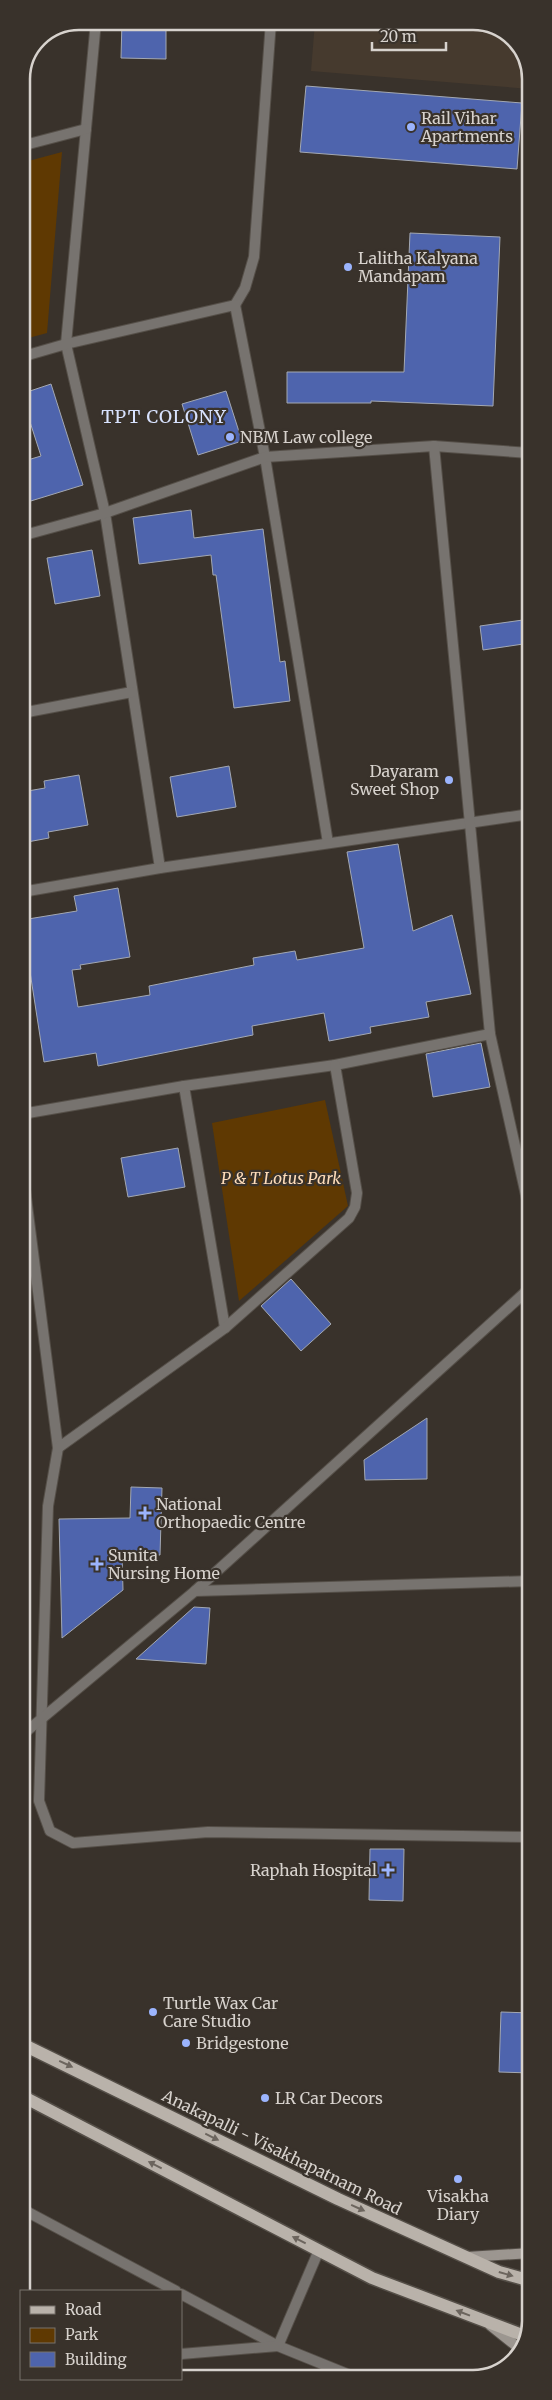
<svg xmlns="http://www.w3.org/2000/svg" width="552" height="2400" viewBox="0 0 552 2400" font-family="Merriweather,serif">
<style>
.built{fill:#463a2e}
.green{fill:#5f3902}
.building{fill:#4e64ad;stroke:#a3a8b2}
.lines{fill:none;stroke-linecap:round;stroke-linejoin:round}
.street-casing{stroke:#554f48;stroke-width:12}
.secondary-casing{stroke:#554f48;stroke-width:12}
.primary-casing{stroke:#554f48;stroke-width:15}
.street{stroke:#77736f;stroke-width:10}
.secondary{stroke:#9c9690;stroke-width:10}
.primary{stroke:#b9b2aa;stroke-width:12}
.oneway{fill:#6c655e}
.poi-dot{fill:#9bb4fd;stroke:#39322b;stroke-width:2}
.labels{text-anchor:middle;stroke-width:4.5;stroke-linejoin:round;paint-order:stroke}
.poi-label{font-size:16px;fill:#d7d2cd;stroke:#39322b;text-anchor:start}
.park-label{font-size:16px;font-style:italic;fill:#fedcb9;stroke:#39322b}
.street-label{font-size:16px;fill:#d7d2cd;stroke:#39322b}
.neighbourhood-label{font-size:18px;letter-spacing:1px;fill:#d8e2fe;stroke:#39322b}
.rim{fill:none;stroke:#d7d2cd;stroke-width:2.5}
</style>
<rect width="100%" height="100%" fill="#39322b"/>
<path class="built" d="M315,22h165l31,14 19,32v21l-219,-18z"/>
<g class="green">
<path d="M62,152l-15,181 -26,7v-177z"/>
<path d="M325,1100l23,106 -109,95 -27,-178z"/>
</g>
<g class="building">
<path d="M122,21h44v38l-45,-1z"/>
<path d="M306,86l216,17 -5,66 -217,-17z"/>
<path d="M410,233l90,4 -7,169 -122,-5v2h-84v-31h117z"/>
<path d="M51,384l32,101 -62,19v-42l20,-6 -20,-62z"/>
<path d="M226,391l16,50 -44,14 -16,-51z"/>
<path d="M191,510l3,28 69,-9 17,133 5,-1 5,40 -56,7 -18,-133h-3l-2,-20 -72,9 -6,-46z"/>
<path d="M92,550l8,46 -45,8 -8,-46z"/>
<path d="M530,619v24l-47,7 -3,-24z"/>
<path d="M229,766l7,41 -59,10 -7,-40z"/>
<path d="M79,775l9,50 -40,7 1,6 -27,5v-51l23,-4 -1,-7z"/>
<path d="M398,844l15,87 39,-16 19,79 -45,8 3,15 -59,10 1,6 -42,8 -5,-28 -72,13 1,9 -155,31 -2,-13 -52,9 -22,-142 55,-9 -3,-15 44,-8 12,69 -50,8 1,4 -9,1 6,37 72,-12 -1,-9 105,-21 -1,-7 42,-7 2,9 67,-12 -17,-96z"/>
<path d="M481,1043l9,44 -57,10 -7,-43z"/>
<path d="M178,1148l7,39 -57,10 -7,-39z"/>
<path d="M291,1279l40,45 -30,27 -40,-45z"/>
<path d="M427,1418v61l-62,1 -1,-20z"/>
<path d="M131,1487l31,1 -2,67 -38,-1 1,36 -61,48 -3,-119 71,-1z"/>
<path d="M194,1607l16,1 -4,56 -70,-5z"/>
<path d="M370,1849h34l-1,52 -34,-1z"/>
<path d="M501,2012l30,1v60l-32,-1z"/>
</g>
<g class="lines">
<defs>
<g id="street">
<path d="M96,21l-30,323 39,169 55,355"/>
<path d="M21,146l65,-17"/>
<path d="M235,305l10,-17 9,-31 17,-236"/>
<path d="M21,357l45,-13 169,-39 30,152 63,386"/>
<path d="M21,536l84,-23 160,-56 169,-11 96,7"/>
<path d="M22,713l110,-21"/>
<path d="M22,892l138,-24 370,-54"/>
<path d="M490,1034l40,179"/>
<path d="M184,1086l41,242"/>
<path d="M22,1114l162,-28 151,-21 155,-31 -56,-588"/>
<path d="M22,1166l36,282 -10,58 -9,295 11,30 23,12 135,-11 323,5"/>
<path d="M58,1448l167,-120 124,-110 6,-11 2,-14 -22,-128"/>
<path d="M195,1591l335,-10"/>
<path d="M22,1735l173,-144 335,-303"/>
<path d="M22,2209l154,82"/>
<path d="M181,2294l97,52 79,32"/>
<path d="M181,2354l97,-8 41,-96"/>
</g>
<g id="secondary">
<path d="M467,2257l64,-4"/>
<path d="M490,2325l30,24"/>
</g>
<g id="primary">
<path d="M22,2044l316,155 161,73 32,9"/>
<path d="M22,2096l350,182 153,58"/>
</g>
</defs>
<use href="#street" class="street-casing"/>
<use href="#secondary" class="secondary-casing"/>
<use href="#primary" class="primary-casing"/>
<use href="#street" class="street"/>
<use href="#secondary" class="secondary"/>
<use href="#primary" class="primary"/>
</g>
<defs><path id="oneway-solid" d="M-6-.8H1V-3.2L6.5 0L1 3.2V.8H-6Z" transform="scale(1.25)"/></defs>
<g class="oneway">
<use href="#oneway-solid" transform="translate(66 2064) rotate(25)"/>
<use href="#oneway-solid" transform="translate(212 2137) rotate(26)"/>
<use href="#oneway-solid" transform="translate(155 2165) rotate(-153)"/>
<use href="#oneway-solid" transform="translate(358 2208) rotate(24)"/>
<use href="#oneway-solid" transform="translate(299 2240) rotate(-153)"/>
<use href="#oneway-solid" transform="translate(506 2274) rotate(16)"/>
<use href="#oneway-solid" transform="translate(463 2313) rotate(-159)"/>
</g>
<g class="poi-dot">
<circle cx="411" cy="127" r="5"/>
<circle cx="348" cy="267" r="5"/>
<circle cx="230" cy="437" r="5"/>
<circle cx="449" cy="780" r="5"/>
<path d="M142.5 1505.5h5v5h5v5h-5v5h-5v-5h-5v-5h5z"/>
<path d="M94.5 1556.5h5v5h5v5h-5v5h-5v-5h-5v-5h5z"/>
<path d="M385.5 1862.5h5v5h5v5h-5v5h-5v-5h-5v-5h5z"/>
<circle cx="153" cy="2012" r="5"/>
<circle cx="186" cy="2043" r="5"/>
<circle cx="265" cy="2098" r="5"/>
<circle cx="458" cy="2179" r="5"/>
</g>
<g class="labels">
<g class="poi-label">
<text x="421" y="124">Rail Vihar<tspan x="421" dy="18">Apartments</tspan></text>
<text x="358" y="264">Lalitha Kalyana<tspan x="358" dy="18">Mandapam</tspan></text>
<text x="240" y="443">NBM Law college</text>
<text x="439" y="777" text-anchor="end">Dayaram<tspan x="439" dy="18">Sweet Shop</tspan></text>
<text x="156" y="1510">National<tspan x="156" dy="18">Orthopaedic Centre</tspan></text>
<text x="108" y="1561">Sunita<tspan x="108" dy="18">Nursing Home</tspan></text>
<text x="377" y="1876" text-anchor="end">Raphah Hospital</text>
<text x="163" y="2009">Turtle Wax Car<tspan x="163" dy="18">Care Studio</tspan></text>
<text x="196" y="2049">Bridgestone</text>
<text x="275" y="2104">LR Car Decors</text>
<text x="458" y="2202" text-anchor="middle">Visakha<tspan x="458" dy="18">Diary</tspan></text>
</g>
<g class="park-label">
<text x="281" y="1184">P &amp; T Lotus Park</text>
</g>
<g class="street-label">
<text transform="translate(282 2152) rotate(26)" y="6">Anakapalli - Visakhapatnam Road</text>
</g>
<g class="neighbourhood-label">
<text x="164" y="423">TPT COLONY</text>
</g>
</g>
<path d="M0 0H552V2400H0ZM79 30H473A49 49 0 0 1 522 79V2321A49 49 0 0 1 473 2370H79A49 49 0 0 1 30 2321V79A49 49 0 0 1 79 30Z" fill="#39322b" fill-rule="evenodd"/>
<path class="rim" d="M79 30H473A49 49 0 0 1 522 79V2321A49 49 0 0 1 473 2370H79A49 49 0 0 1 30 2321V79A49 49 0 0 1 79 30Z"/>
<rect x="20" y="2290" width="162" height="90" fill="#39322b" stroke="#78726c"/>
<rect x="30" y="2306" width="25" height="8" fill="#b9b2aa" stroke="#78726c"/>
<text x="65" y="2315" font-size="15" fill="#d7d2cd">Road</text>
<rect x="30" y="2328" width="25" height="15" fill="#5f3902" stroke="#78726c"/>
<text x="65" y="2340" font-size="15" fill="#d7d2cd">Park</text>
<rect x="30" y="2352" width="25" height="15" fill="#4e64ad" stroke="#78726c"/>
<text x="65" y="2365" font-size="15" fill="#d7d2cd">Building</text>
<path d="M372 42v8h74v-8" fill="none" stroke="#d7d2cd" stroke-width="2.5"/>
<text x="380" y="42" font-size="15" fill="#d7d2cd" stroke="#39322b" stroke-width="4" paint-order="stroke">20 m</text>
</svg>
